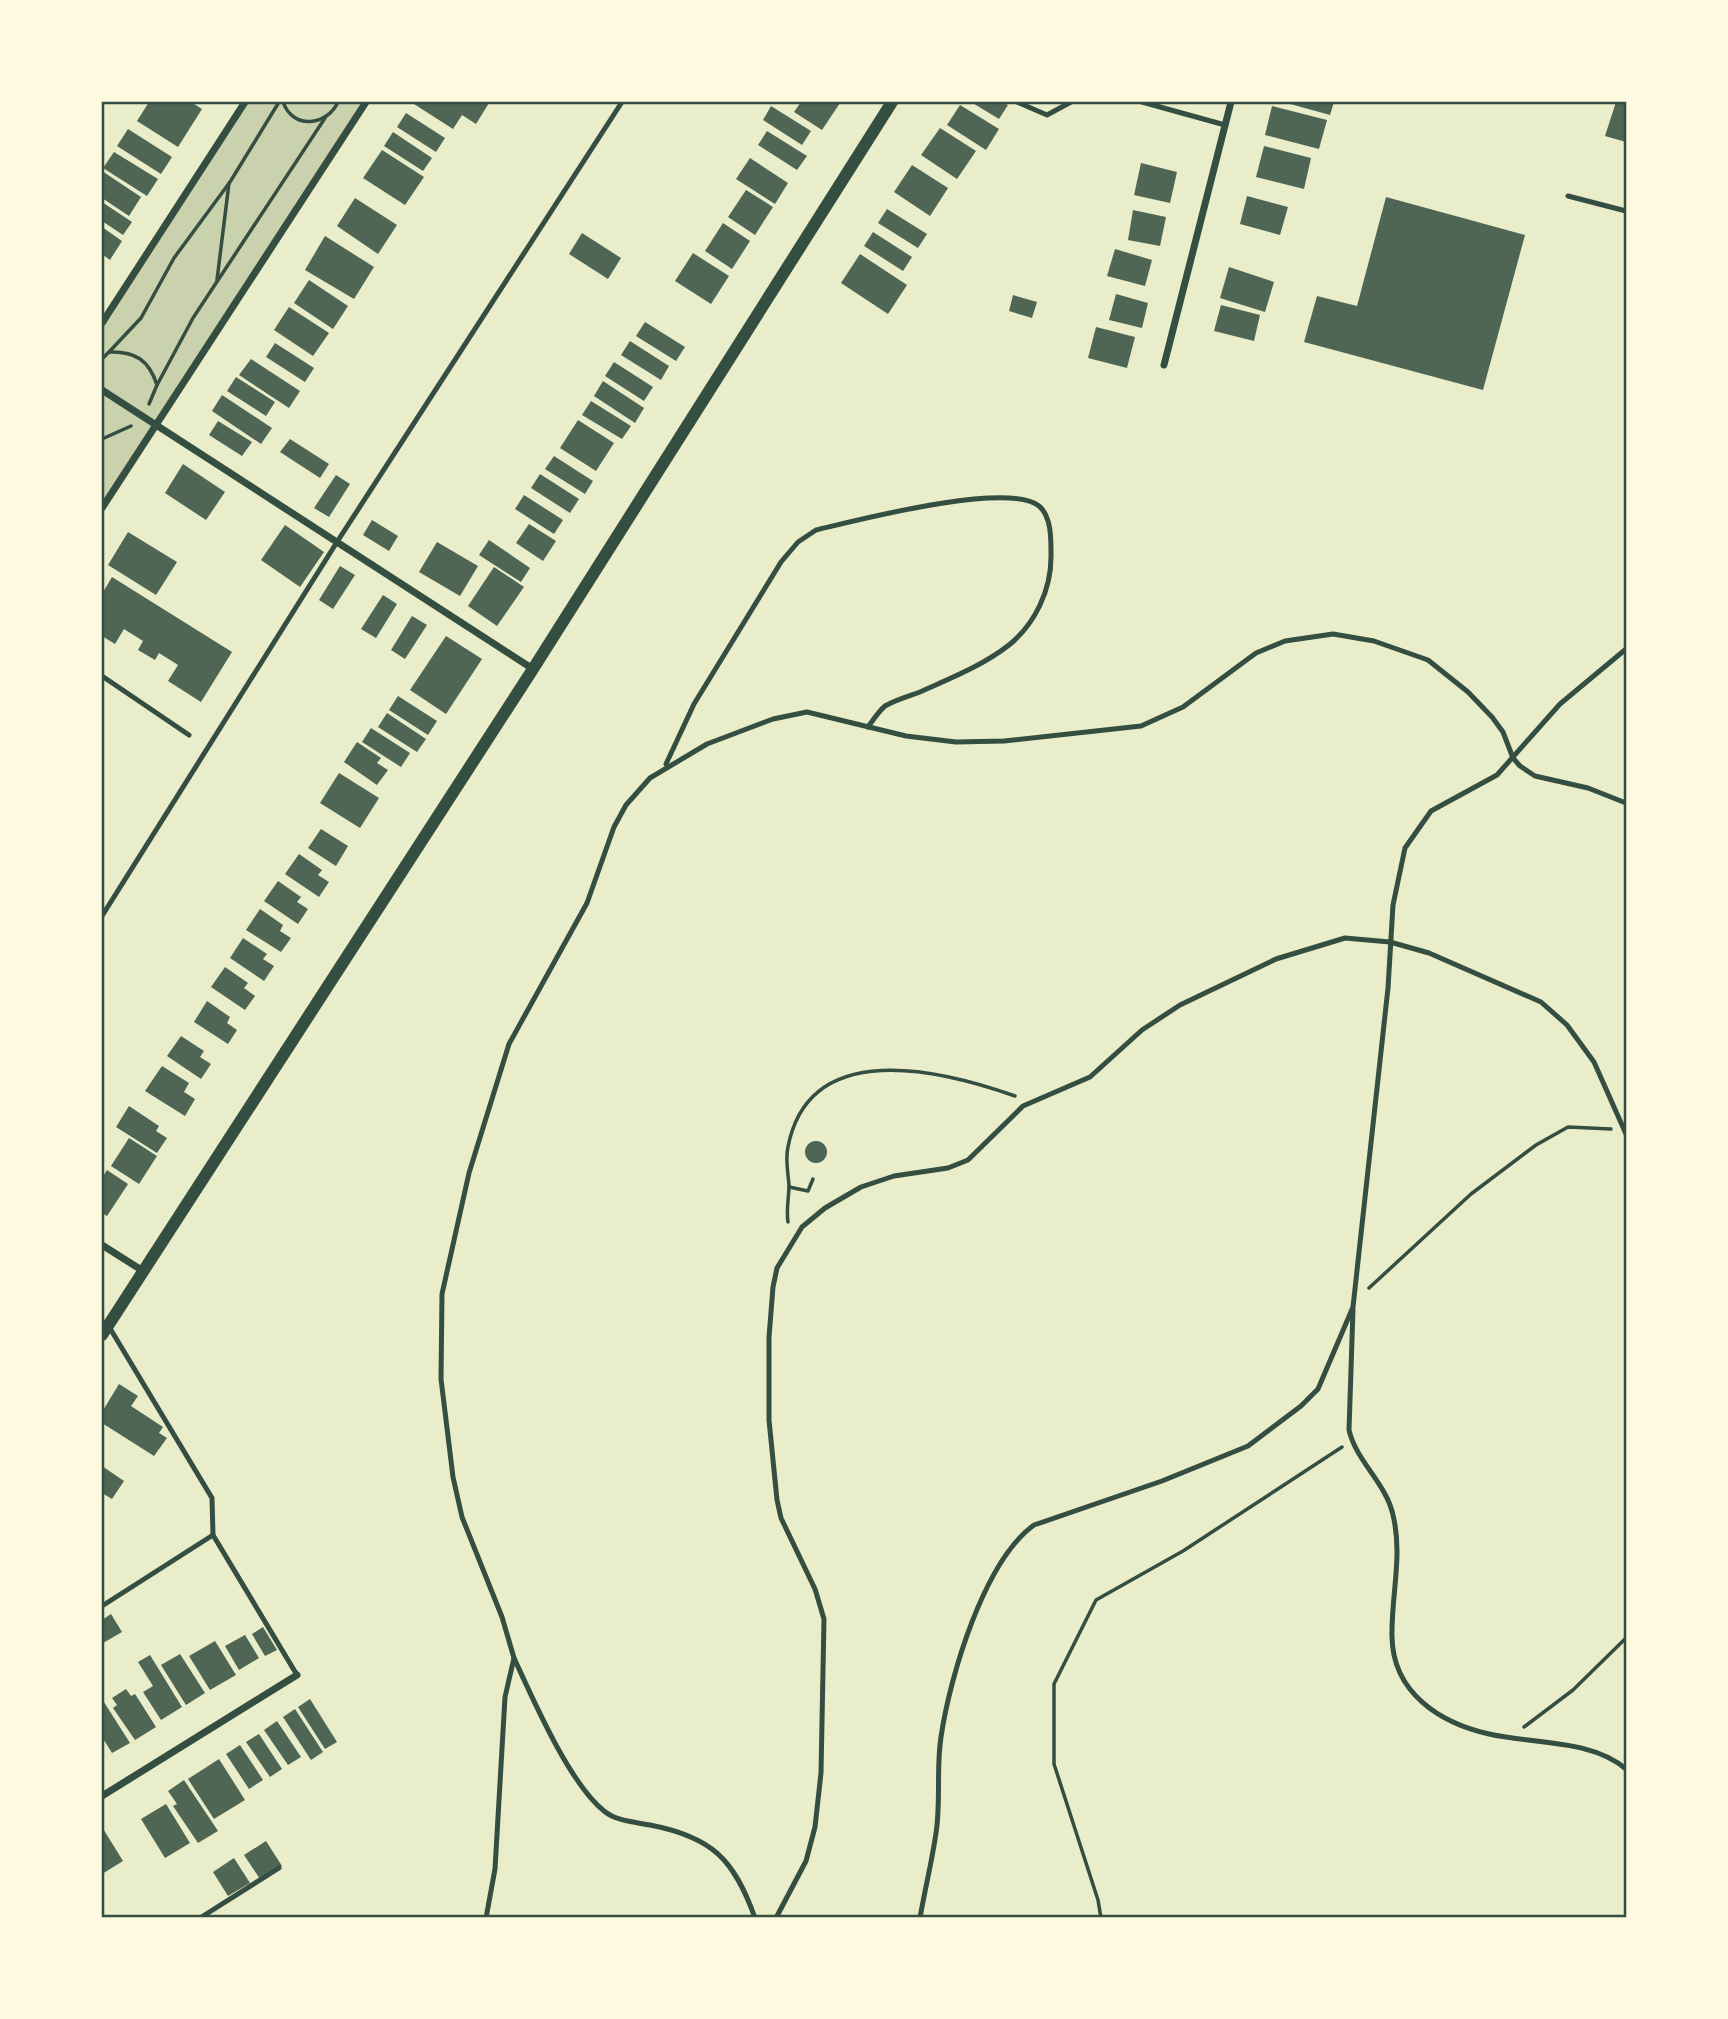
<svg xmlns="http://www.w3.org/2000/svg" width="1728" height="2019" viewBox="0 0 1728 2019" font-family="'Roboto Condensed',sans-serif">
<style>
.green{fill:#cad2ad}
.building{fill:#4f6655}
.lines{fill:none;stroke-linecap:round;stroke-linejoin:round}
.path{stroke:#344e41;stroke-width:3.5}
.service{stroke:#344e41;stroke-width:5}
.minor{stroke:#344e41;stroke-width:7}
.tertiary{stroke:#344e41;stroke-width:12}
.neatline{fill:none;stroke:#344e41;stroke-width:2.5}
</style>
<rect width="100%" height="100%" fill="#e9edc9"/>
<path class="green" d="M245,102h121l-264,406v-185z"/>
<g class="building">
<path d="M149,102h42l11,7 -24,38 -41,-26z"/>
<path d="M416,102h70l3,1 -13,21 -14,-9 -9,14 -39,-25z"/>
<path d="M801,102h37l2,1 -18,27 -28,-18z"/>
<path d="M971,102h31l6,3 -9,14z"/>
<path d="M1283,102h51l-4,13z"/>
<path d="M1616,102h10v40l-21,-6z"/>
<path d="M960,105l39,24 -13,21 -39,-25z"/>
<path d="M771,106l40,25 -9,14 -39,-25z"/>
<path d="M1272,106l55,14 -8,29 -54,-14z"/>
<path d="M406,113l39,25 -9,14 -39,-25z"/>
<path d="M940,128l36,23 -19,28 -36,-24z"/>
<path d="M128,129l44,28 -11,17 -44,-28z"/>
<path d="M767,131l40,25 -10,14 -39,-25z"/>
<path d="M393,132l39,26 -9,13 -39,-25z"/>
<path d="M1264,146l47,12 -7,31 -48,-12z"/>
<path d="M382,150l42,27 -19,28 -42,-27z"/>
<path d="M114,152l44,27 -11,17 -44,-28z"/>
<path d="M750,158l38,25 -13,21 -39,-25z"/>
<path d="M1141,163l36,9 -7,31 -36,-8z"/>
<path d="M912,165l36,23 -18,28 -36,-24z"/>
<path d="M102,171l39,26 -12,19 -27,-18z"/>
<path d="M746,190l27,17 -18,28 -27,-18z"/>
<path d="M1247,196l41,11 -8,28 -40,-11z"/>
<path d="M1386,197l139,38 -42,155 -179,-48 13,-46 40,10z"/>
<path d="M355,198l42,27 -19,29 -41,-28z"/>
<path d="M102,202l30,20 -9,13 -21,-14z"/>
<path d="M887,209l40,25 -9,14 -40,-25z"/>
<path d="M1133,210l33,7 -6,29 -32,-6z"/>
<path d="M723,223l27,18 -18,28 -27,-18z"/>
<path d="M102,227l20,14 -12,19 -8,-6z"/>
<path d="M873,232l39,25 -9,14 -39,-25z"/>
<path d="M582,233l39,25 -13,21 -39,-25z"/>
<path d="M325,236l49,31 -20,32 -49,-29z"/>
<path d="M1115,249l37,11 -7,26 -38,-10z"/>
<path d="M693,253l36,23 -18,28 -36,-23z"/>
<path d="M860,254l47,31 -19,29 -47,-31z"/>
<path d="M1229,267l45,15 -9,30 -45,-14z"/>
<path d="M309,280l39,26 -15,23 -39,-26z"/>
<path d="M1116,294l32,9 -6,25 -33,-8z"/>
<path d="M1013,295l24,7 -5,16 -23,-7z"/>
<path d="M1221,305l39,10 -6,26 -40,-10z"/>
<path d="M289,307l40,26 -16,23 -39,-26z"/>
<path d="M645,322l40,25 -9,14 -40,-25z"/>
<path d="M1096,327l39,10 -8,31 -39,-10z"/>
<path d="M630,341l39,25 -8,14 -40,-25z"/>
<path d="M275,343l39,25 -9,14 -39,-25z"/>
<path d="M251,359l49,32 -11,17 -50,-33z"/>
<path d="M614,362l39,25 -9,14 -39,-25z"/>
<path d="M236,377l39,25 -9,14 -39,-25z"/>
<path d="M603,381l41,27 -9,15 -41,-27z"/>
<path d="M222,395l50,33 -11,16 -49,-33z"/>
<path d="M591,401l40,25 -9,13 -40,-24z"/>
<path d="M578,420l36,23 -18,28 -36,-23z"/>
<path d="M218,421l34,21 -10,14 -33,-21z"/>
<path d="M290,439l39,25 -9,14 -40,-26z"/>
<path d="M554,456l39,25 -8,13 -40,-25z"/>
<path d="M183,464l42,28 -19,28 -41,-27z"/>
<path d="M540,474l39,25 -9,14 -39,-25z"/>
<path d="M336,475l14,9 -21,33 -15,-9z"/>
<path d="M524,495l39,25 -9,14 -39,-25z"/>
<path d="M372,520l26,16 -9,15 -26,-16z"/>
<path d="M529,524l27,17 -13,20 -27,-18z"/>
<path d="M285,525l39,27 -24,35 -39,-27z"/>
<path d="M128,532l49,30 -21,33 -48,-30z"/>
<path d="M489,540l41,28 -9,14 -42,-27z"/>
<path d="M437,542l41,24 -18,30 -41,-24z"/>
<path d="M340,566l15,9 -22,34 -14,-9z"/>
<path d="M494,567l30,20 -27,39 -29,-20z"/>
<path d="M112,577l120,75 -31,50 -33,-21 10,-16 -19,-12 -4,7 -17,-10 5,-9 -19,-12 -9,15 -13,-8v-42z"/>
<path d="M383,595l14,9 -21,34 -15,-9z"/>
<path d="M412,616l15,9 -22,34 -14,-9z"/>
<path d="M446,636l36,23 -36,55 -36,-24z"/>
<path d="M398,696l39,25 -9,14 -39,-25z"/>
<path d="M387,713l39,26 -9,13 -39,-25z"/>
<path d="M371,728l39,25 -9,14 -39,-25z"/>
<path d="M357,742l24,16 -4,5 11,7 -11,15 -33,-23z"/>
<path d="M339,773l40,25 -19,30 -40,-25z"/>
<path d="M321,829l27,17 -12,20 -28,-18z"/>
<path d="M299,854l23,16 -4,5 11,7 -10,15 -34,-23z"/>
<path d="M278,881l23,16 -4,5 11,7 -10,15 -34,-23z"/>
<path d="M260,909l23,16 -3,6 11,7 -10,14 -35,-22z"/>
<path d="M243,938l24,16 -4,5 11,7 -10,15 -34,-23z"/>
<path d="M225,967l23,16 -4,5 11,8 -10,14 -34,-23z"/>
<path d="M207,1001l23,16 -3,6 10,7 -9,14 -34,-22z"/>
<path d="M181,1036l23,15 -4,6 11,7 -10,15 -34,-23z"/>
<path d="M162,1066l27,17 -5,9 11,7 -10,17 -40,-25z"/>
<path d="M129,1106l30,20 -3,5 11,7 -10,15 -41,-26z"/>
<path d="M129,1138l28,18 -18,28 -28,-18z"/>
<circle cx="816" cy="1152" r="11"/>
<path d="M107,1170l21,14 -21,32 -5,-3v-35z"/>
<path d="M119,1384l19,12 -7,10 32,21 -4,6 8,5 -13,18 -52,-33v-11z"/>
<path d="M102,1466l22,15 -12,18 -10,-6z"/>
<path d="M111,1614l11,18 -19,11 -1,-23z"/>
<path d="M263,1627l14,23 -12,6 -13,-22z"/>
<path d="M245,1635l14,23 -20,12 -14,-24z"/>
<path d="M215,1641l21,34 -26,15 -21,-34z"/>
<path d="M180,1654l25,39 -19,12 -25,-40z"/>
<path d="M150,1655l32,52 -21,13 -18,-28 10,-6 -15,-24z"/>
<path d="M126,1689l5,7 4,-2 21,33 -21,13 -22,-32 4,-3 -5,-7z"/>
<path d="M102,1699l28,44 -18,10 -10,-16z"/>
<path d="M310,1699l27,43 -12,7 -27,-42z"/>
<path d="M295,1709l28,43 -12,8 -28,-43z"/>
<path d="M277,1721l24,36 -13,8 -24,-35z"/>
<path d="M259,1734l23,35 -12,8 -24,-35z"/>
<path d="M240,1745l23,35 -14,9 -23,-35z"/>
<path d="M219,1759l26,41 -31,19 -26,-40z"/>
<path d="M184,1780l34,51 -20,12 -25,-37 4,-2 -9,-13z"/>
<path d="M166,1804l24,39 -25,15 -24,-39z"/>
<path d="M102,1827l21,34 -21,13z"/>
<path d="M266,1841l16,25 -22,13 -16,-24z"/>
<path d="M234,1858l16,25 -22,13 -15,-24z"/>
</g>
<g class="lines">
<g class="path">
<path d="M283,102c10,28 44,24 55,0"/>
<path d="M217,280l12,-97"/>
<path d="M109,352l32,-34 33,-60 56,-76 49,-80"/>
<path d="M102,359l7,-7c26,-1 40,8 48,33l-8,19"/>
<path d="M157,385l36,-67 132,-200"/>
<path d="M102,439l29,-13"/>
<path d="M789,1187l19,4 5,-12"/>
<path d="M788,1222c-2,-12 1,-25 1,-37 -1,-13 -4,-26 -1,-38 21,-110 153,-77 227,-51"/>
<path d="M1369,1288l102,-94 65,-49 32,-18 43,2"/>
<path d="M1524,1727l49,-37 53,-52"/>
<path d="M1101,1918l-3,-18 -44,-136v-80l42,-84 87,-49 159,-104"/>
</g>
<g class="service">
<path d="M1017,102l30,13 24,-13"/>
<path d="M1142,102l83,23"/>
<path d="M1568,196l58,15"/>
<path d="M102,676l87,59"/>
<path d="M666,764l28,-60 87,-142 17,-20 18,-12c42,-10 192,-49 223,-24 13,11 12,35 12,51 0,33 -16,67 -42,88 -27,21 -58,33 -89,47 -11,4 -25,8 -35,14 -6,5 -12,14 -17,21"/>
<path d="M102,916l235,-374 285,-440"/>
<path d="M1353,1309l-4,121c7,31 37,53 44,85 10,41 -2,81 -1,122 1,56 48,86 97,97 43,10 102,5 137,35"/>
<path d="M108,1325l104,173 1,37"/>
<path d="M102,1606l111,-71 84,140"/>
<path d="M514,1658c19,41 55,125 90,153 12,10 30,11 46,14 62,12 84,34 105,93"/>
<path d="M200,1918l79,-50"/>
<path d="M486,1918l9,-49 10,-172 9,-39 -12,-41 -40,-100 -9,-40 -12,-98 1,-85 27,-121 40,-129 78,-141 27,-76 12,-22 24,-27 57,-34 66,-25 34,-7 99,24 50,6 48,-1 137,-15 42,-19 73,-54 29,-12 48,-7 41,7 54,19 40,32 24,25 11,15 10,26 7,8 15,10 53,12 38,15"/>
<path d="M776,1918l30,-57 9,-34 6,-54 3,-154 -9,-30 -34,-71 -4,-18 -8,-80v-83l4,-50 4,-19 25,-41 23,-19 36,-21 33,-11 54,-8 20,-8 55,-54 67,-29 52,-47 38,-25 96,-46 69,-21 45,4 39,11 112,49 26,23 27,37 32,72"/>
<path d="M920,1918c5,-29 12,-57 16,-85 5,-32 0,-65 5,-96 9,-61 43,-176 93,-212l128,-44 86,-35 53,-40 17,-17 35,-82 35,-319 5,-83 12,-57 26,-37 66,-36 63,-71 66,-55"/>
</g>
<g class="minor">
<path d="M102,323l143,-221"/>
<path d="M1164,365l67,-263"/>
<path d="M102,390l431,279"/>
<path d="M102,508l264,-406"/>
<path d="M102,1245l41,26"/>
<path d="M102,1796l195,-121"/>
</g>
<path class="tertiary" d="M102,1335l431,-666 359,-567"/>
</g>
<rect width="1728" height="2019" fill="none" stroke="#fefae0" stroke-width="206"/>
<rect x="103" y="103" width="1522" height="1813" class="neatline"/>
</svg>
